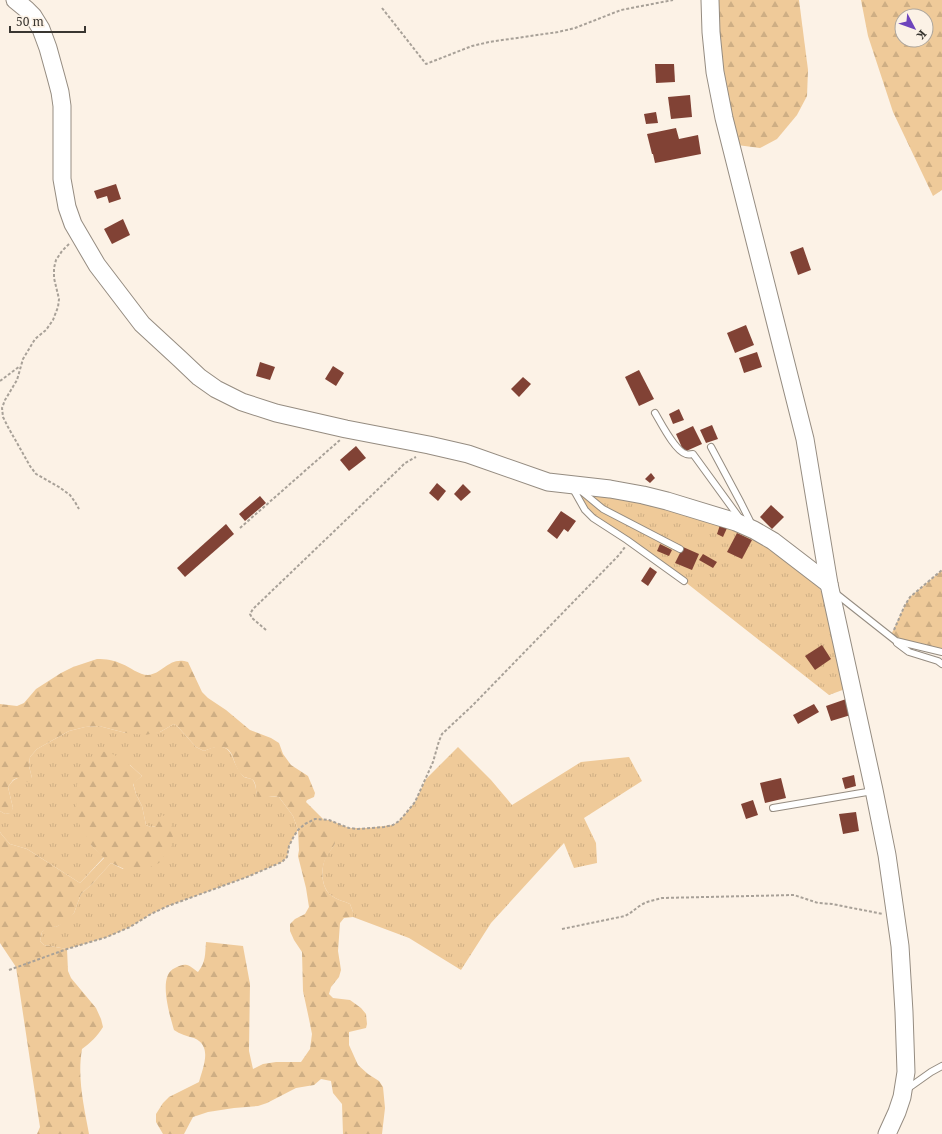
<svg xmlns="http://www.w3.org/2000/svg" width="942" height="1134" viewBox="0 0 942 1134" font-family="'Noto Serif',serif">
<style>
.grass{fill:url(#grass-tufts)}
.forest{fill:url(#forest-firs);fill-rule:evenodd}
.building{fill:#814235}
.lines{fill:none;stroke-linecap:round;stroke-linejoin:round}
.lane-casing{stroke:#958c81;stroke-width:8}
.secondary-casing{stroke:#958c81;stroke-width:19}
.path{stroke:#a8a198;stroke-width:2;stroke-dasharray:3 2;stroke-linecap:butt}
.lane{stroke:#fff;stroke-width:6}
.secondary{stroke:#fff;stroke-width:17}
</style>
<defs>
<pattern id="grass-tufts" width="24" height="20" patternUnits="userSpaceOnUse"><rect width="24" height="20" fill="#efca99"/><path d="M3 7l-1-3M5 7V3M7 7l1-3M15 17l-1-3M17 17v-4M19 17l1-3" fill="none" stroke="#ceae84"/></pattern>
<pattern id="forest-firs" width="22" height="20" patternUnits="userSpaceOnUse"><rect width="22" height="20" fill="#efca99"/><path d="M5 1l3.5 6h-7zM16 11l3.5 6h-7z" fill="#ceae84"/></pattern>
</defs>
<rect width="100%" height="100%" fill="#fcf2e6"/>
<g class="grass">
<path d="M600,492l115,29 51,23 51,40 5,9 26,95 -19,7 -145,-114 -84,-58 -23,-28z"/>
<path d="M174,724l4,3 18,20 8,4c6,-3 15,-6 21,-3 8,4 8,14 13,21 1,2 4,6 6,8 4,2 8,0 10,5 2,4 2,9 3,13l22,2 14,19 5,14 -4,6 -5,10 -2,11 -5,5 -35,15 -79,29 -17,8 -21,13 -23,10 -40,12 -23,-4 -4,-4 2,-9 3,-4 13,-2 16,-13 7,-19 11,-10 19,-21 12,6 33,-43 -5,1 -5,-2 -4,-19 -6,-12 -3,-11 9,-7 -12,-11 -39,80 13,12 -24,26 -53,-34 -17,-5 -8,-9 -2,-3v-21l5,3 5,-1 3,-5 -5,-21c8,-12 11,-9 24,-9l-3,-12 1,-9 7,-8 32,-18 16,-4 14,-1 27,7 34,-1z"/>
<path d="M458,747l33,33 21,25 69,-43 48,-5 13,24 -58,37 12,25 1,20 -23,5 -10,-25 -73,80 -30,47 -52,-32 -56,-21v-5l-3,-8c-6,-3 -13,-4 -18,-8 -11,-7 -12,-28 -6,-39 2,-4 6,-9 9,-13l-12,-24h6l20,8h19l25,-3 6,-4 7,-8 9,-11 11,-23z"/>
</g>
<g class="forest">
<path d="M718,0h81l9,70 -1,26 -10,19 -20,24 -17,9 -23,-3 -3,-12 -13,-80z"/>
<path d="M861,0h81v190l-9,6 -40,-84 -25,-76zM902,16h24v24h-24z"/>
<path d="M942,570v82l-52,-15 15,-32 5,-8z"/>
<path d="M97,659c9,0 17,1 25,5 8,3 17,11 26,11 15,-1 21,-19 40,-13l14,30 6,6 18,12 24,20 21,8 8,5 4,11 8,11 17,11 7,17 -1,4 -7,3 -1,2 27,27 2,15c-3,5 -7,9 -9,14 -6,10 -5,31 6,38 5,4 12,5 18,8l3,8v5l-9,1 -4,5 -2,28 3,19 -2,7 -8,10 -2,7 4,4 17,2 11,8 5,6 1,10 -1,4 -17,4v13l9,20 10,9 11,7 4,6 2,21 -3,26h-39l-1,-30 -9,-11 -2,-12 -10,-2 -7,6 -18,3 -29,15 -9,3 -24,2 -26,4 -15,5 -9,17h-21l-7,-12v-8l7,-11 6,-6 30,-15c4,-15 14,-36 -5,-44 -8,-2 -14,-4 -20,-8 -4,-14 -17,-55 1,-62 4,-2 8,-4 12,-3 4,1 8,5 11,7 8,-10 7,-18 8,-30l37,4 7,38 -1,67 4,18 10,-5 13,-2h25l9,-13 2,-15 -3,-15 -6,-28 -1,-39 -8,-12 -4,-9v-7l5,-5 10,-5 4,-7 -3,-19 -8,-32 1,-6 -1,-20 -5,-14 -14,-19 -8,-1 -13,2c-3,-6 -1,-14 -5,-18 -3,-2 -6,-2 -9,-3 -2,-2 -5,-5 -6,-7 -3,-5 -4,-10 -6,-15 -5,-12 -19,-8 -28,-4l-8,-4 -18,-20 -4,-3 -14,8 -15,3 -19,-2 -27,-7 -14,1 -16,4 -32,18 -7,8 -1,9 3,12 -2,5 -13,-5 -4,2 -5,7 5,21 -2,5 -6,1 -5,-3v-107l17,2 7,-3 12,-14 25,-16 12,-6z"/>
<path d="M100,751c16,1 30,14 42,25l-9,8 3,10 6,12 4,19 5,2 5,-1 6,-12 9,10 2,14 -2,9 -12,16 -11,5 -15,5 -22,-10 -19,21 -11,10 -7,19 -8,9 -8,4 -13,3 -3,3 -2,9 4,4 23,4 1,22 3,7 25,30 5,11 2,8c-6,10 -13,16 -21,22 -5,29 2,57 7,85h-52l3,-7 -24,-160 -16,-24v-111l2,3 8,9 17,5 53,34 24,-25 -13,-13 -11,-19 -4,-17 1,-24 4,-18 7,-8z"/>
</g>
<g class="building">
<path d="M655,64h19l1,18 -19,1z"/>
<path d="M690,95l2,22 -21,2 -3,-22z"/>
<path d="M656,112l2,11 -12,1 -2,-10z"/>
<path d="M676,128l3,11 19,-4 3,19 -46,9 -2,-9h-1l-5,-20z"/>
<path d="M116,184l5,15 -12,4 -2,-7 -10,3 -3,-8z"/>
<path d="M123,219l7,16 -18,9 -8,-15z"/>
<path d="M803,247l8,23 -13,5 -8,-23z"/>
<path d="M746,325l8,20 -19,8 -8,-20z"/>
<path d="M757,352l5,15 -18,6 -5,-15z"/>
<path d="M260,362l15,5 -5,13 -14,-4z"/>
<path d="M333,366l11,7 -8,13 -11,-7z"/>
<path d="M639,370l15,29 -15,7 -14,-29z"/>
<path d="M523,377l8,7 -12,13 -8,-8z"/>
<path d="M679,409l5,11 -11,4 -4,-10z"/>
<path d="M712,425l6,14 -12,4 -6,-13z"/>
<path d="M693,426l9,18 -18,8 -8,-18z"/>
<path d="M356,446l10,12 -17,13 -9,-11z"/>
<path d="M651,473l4,5 -5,5 -5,-4z"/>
<path d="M437,483l9,8 -8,10 -9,-8z"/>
<path d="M463,484l8,8 -10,9 -7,-7z"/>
<path d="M260,496l6,7 -21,18 -6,-7z"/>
<path d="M771,505l13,12 -12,12 -12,-12z"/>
<path d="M561,511l15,10 -8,11 -4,-3 -7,10 -10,-8z"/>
<path d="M226,524l8,10 -49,43 -8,-9z"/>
<path d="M720,525l7,3 -4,9 -6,-3z"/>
<path d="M737,533l15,7 -10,19 -15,-7z"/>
<path d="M660,544l12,6 -3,6 -12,-5z"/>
<path d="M683,547l16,7 -7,16 -17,-7z"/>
<path d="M703,554l14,8 -4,6 -14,-8z"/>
<path d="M650,567l7,5 -9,14 -7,-5z"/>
<path d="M822,645l9,14 -16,11 -10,-14z"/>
<path d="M849,698l5,16 -23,7 -5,-15z"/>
<path d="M814,704l5,8 -21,12 -5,-9z"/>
<path d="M854,775l2,11 -11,3 -3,-11z"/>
<path d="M781,778l5,20 -21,5 -5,-20z"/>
<path d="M753,800l5,15 -12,4 -5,-15z"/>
<path d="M856,812l3,19 -16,3 -4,-20z"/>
</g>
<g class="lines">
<defs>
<g id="lane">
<path d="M655,413c6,10 20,38 31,41 3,1 5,0 7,0l48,66"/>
<path d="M711,447l30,56 11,22"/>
<path d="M572,487l13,23 8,8 34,22 57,41"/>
<path d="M580,490l23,19 77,40"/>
<path d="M834,592l62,49 46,11"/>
<path d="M897,643l12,9 29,9 4,3"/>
<path d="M773,808l100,-17"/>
<path d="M907,1089l24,-17 11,-6"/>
</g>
<g id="secondary">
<path d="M15,0l11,9 7,7 8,13 7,19 8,29 4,15 2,14v73l5,28 6,17 24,41 45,59 38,35 19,18 17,12 26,13 34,11 70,16 83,16 39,9 80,28 62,7 33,6 24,6 69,21 18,8 19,11 56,43"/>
<path d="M710,0l1,32 4,40 9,46 81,321 24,145 45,206 13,65 13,91 4,66 2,60 -4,25 -5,15 -10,22"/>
</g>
</defs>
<use href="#lane" class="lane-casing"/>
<use href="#secondary" class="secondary-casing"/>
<g class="path">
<path d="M382,8l44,56 46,-18 17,-4 69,-10 17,-4 46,-18 52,-10"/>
<path d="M69,244l-7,7 -6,9 -2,8v10l5,21 -1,8 -5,13 -7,10 -11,9 -12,20 -6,21 -12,20 -3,8 1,9 5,10 22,39 6,8 23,13 11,8 5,7 4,7"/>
<path d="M0,381l20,-15"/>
<path d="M240,528l100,-88"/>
<path d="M266,630l-14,-12 -2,-4 3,-5 144,-138 8,-8 11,-6"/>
<path d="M894,630l11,-25 5,-8 32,-27"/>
<path d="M562,929l63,-13c6,-3 10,-7 16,-11 6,-4 14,-5 21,-7l132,-3 24,8 14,1 51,10"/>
<path d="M9,970l58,-21 40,-12 23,-10 21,-13 17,-8 79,-29 35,-15 5,-5 2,-11 5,-10 4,-6 7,-6 10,-5 14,1 20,8 9,1 26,-2 9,-2 6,-4 7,-8 9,-11 18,-40 6,-21 3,-7 31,-29 146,-150 6,-8"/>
</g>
<use href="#lane" class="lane"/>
<use href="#secondary" class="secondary"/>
</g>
<g transform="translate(914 28) rotate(131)"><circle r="19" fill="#fcf2e6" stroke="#aea79e"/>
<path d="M0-3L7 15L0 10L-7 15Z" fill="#6e44bc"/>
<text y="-6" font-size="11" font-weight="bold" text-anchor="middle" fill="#393631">K</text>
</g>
<path d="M10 26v6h75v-6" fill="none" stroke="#393631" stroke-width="2"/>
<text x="16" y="26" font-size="12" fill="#393631" stroke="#fcf2e6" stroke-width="3" paint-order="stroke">50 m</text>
</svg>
